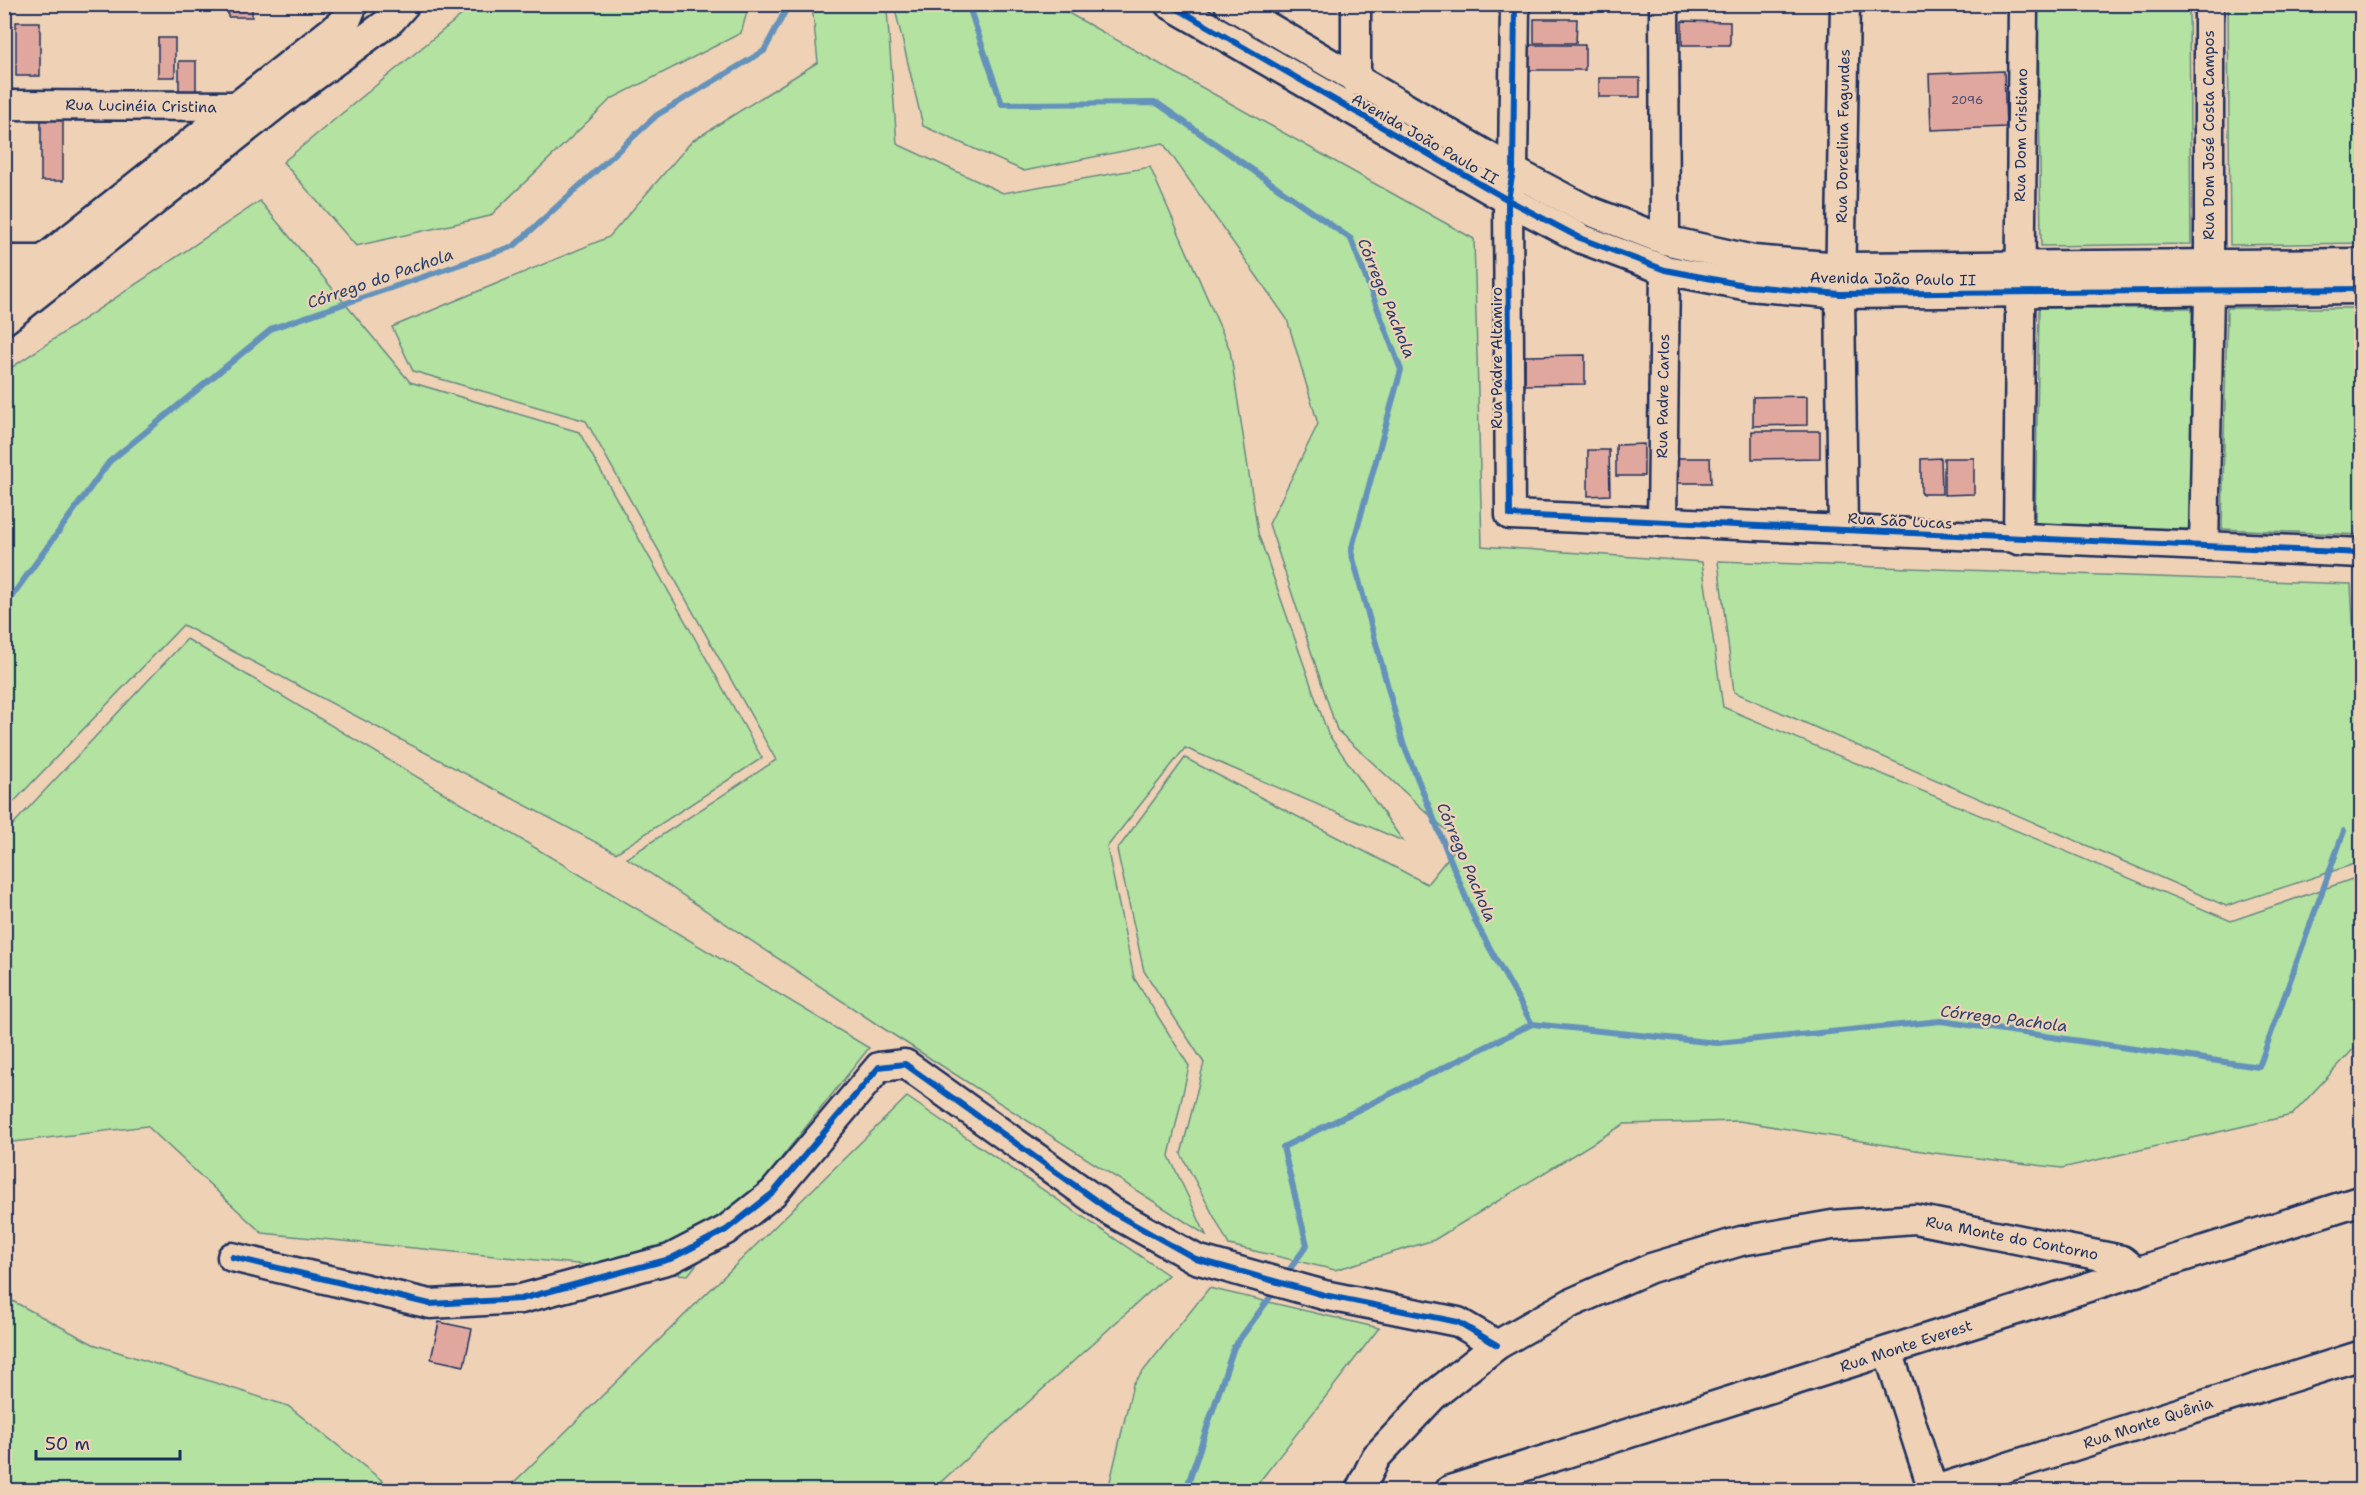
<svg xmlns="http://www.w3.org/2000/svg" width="2366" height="1495" viewBox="0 0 2366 1495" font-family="'Shantell Sans',sans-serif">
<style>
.green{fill:#b3e2a1;stroke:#678880;stroke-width:1.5}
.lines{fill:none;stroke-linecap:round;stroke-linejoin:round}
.stream{stroke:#6592ba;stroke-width:6}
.building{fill:#e0a79e;stroke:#1b2f5e;stroke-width:1.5}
.minor-casing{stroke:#1b2f5e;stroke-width:33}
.minor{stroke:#efd2b6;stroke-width:28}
.cycleway-casing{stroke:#efd2b6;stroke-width:10}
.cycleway{stroke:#0057b8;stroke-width:6}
.labels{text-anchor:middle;stroke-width:4.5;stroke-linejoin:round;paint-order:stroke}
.number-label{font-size:12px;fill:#4c4d6e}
.street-label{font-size:15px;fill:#1b2f5e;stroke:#efd2b6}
.water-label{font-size:16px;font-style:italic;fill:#27406d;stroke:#efd2b6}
</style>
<rect width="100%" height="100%" fill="#efd2b6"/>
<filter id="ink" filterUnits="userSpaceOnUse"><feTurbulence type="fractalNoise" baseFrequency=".0167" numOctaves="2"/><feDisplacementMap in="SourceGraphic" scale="12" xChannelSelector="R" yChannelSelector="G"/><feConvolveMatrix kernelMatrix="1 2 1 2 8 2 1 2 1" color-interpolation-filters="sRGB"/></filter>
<g filter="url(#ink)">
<g class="green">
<path d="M475,4h274v1l-8,28 -130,66 -121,117 -134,30 -73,-84z"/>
<path d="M812,5h66l9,5 10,134 106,49 147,-26 80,183 28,183 70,201 75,107 -218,-93 -78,99 27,131 55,88 -20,90 37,79 -328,-210 -251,-167 149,-98 -190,-339 -173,-50 -21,-44 217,-90 83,-96 126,-79z"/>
<path d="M894,5h160l420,234 8,307 220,16 21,145 508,214 130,-45v165l-69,74 -230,53 -128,-15 -195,-32 -115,3 -190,116 -99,30 -106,-25 -48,-91 23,-91 -60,-92 -27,-121 68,-92 242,126 33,-41 -123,-113 -68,-206 49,-100 -31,-105 -124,-176 -139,28 -101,-45z"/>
<path d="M2038,5h151l2,239 -150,2z"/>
<path d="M2228,5h133v238l-131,2z"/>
<path d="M260,201l150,181 169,50 183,326 -146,95 -433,-228 -178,186v-439z"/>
<path d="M2039,308h153v221l-157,-2z"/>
<path d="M2227,308h134v227l-139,-6z"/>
<path d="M1718,561l633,23 10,181v97l-135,44 -492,-214z"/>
<path d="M187,639l682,409 -181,227 -426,-42 -115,-107 -142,17 -1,-309z"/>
<path d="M907,1097l261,178 -236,215h-426z"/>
<path d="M1209,1288l170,40 -126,162h-145l25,-106z"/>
<path d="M5,1297l88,47 195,62 106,84h-389z"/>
</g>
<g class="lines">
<g class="stream">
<path d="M968,4l34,100 155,-1 194,136 50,131 -50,181 52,192 74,182 55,99"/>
<path d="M4,607l105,-145 164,-134 241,-82 143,-131 107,-64 25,-47"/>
<path d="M1532,1024l185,19 224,-22 318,46 85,-236"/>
<path d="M1285,1276l22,-31 -24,-98 249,-123"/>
<path d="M1186,1490l48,-143 42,-58"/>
</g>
</g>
<g class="building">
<rect x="228" y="4" width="24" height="13"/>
<path d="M1534,19h43l-1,24h-42z"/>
<path d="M1682,21l48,1v23h-48z"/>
<rect x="16" y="22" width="24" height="54"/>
<rect x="158" y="38" width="17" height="39"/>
<rect x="1527" y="45" width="58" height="25"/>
<rect x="179" y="61" width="17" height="34"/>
<path d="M2004,71l2,56 -75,3 -2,-56z"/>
<rect x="1599" y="78" width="41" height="19"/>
<rect x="41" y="117" width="22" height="64"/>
<path d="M1585,355v29l-60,1v-29z"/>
<path d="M1807,396v29l-54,1v-29z"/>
<path d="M1752,431h68v27l-68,1z"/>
<path d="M1644,444v32h-28v-31z"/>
<path d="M1588,450h21l1,45 -22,1z"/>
<path d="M1677,458h33l1,25h-34z"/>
<path d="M1941,458l1,36h-21v-35z"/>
<path d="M1944,458h30v36l-30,1z"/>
<path d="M439,1322l33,7 -8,37 -33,-7z"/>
</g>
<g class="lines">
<defs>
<g id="minor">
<path d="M1169,4l339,196 74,39 83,31 84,16 91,8 522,-5"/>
<path d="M1229,4l284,167 74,39 78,30 88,20 88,7 521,-4"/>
<path d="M1515,4l-2,167 -5,29 2,315 852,38"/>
<path d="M1664,4l1,236"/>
<path d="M1356,81v-77"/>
<path d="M4,105l238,1"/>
<path d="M4,260h45"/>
<path d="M2209,265v-261"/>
<path d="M4,291l343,-272 6,-15"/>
<path d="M4,320l274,-217 113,-83 14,-16"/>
<path d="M1662,522l3,-252"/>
<path d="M1843,529l-3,-235 5,-290"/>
<path d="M2018,540l5,-536"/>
<path d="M2204,546l5,-255"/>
<path d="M232,1257l198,47 91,-5 149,-40 56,-29 47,-37 106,-126 26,-3 207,148 84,47 128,36 134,27 39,23"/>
<path d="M1888,1351l45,139"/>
<path d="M1360,1490l16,-33 58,-62 63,-50 74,-42 80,-35 90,-27 91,-16 83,-6 207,41 15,12"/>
<path d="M1450,1490l912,-290"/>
<path d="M1935,1490l427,-135"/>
</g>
</defs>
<use href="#minor" class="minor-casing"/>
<use href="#minor" class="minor"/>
<defs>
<g id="cycleway">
<path d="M1169,4l339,196 74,39 83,31 84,16 91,8 522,-5"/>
<path d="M1515,4l-2,167 -5,29 2,315 852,38"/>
<path d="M232,1257l198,47 91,-5 149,-40 56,-29 47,-37 106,-126 26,-3 207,148 84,47 128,36 134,27 39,23"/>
</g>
</defs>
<use href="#cycleway" class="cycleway-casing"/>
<use href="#cycleway" class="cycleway"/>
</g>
</g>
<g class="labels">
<g class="number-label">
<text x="1967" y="104">2096</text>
</g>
<g class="street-label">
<text transform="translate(141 106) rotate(1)" y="5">Rua Lucinéia Cristina</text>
<text transform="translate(2021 135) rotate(-89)" y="5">Rua Dom Cristiano</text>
<text transform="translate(2209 135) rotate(-90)" y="5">Rua Dom José Costa Campos</text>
<text transform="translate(1843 136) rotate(-89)" y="5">Rua Dorcelina Fagundes</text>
<text transform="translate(1425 139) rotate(30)" y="5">Avenida João Paulo II</text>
<text transform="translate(1893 279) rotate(1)" y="5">Avenida João Paulo II</text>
<text transform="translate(1497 358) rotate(-90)" y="5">Rua Padre Altamiro</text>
<text transform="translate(1663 396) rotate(-89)" y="5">Rua Padre Carlos</text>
<text transform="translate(1900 521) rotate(3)" y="5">Rua São Lucas</text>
<text transform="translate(2012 1238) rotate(11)" y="5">Rua Monte do Contorno</text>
<text transform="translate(1906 1346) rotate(-18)" y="5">Rua Monte Everest</text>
<text transform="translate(2148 1423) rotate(-18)" y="5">Rua Monte Quênia</text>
</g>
<g class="water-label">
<text transform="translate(380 278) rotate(-19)" y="6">Córrego do Pachola</text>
<text transform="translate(1387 298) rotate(68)" y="6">Córrego Pachola</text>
<text transform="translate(1467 862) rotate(67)" y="6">Córrego Pachola</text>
<text transform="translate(2004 1018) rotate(7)" y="6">Córrego Pachola</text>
</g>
</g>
<rect width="2366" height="1495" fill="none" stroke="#efd2b6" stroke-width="24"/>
<rect x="12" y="12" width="2342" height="1471" fill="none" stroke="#1b2f5e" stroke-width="2" filter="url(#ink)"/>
<path d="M36 1450v9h144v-9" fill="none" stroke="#1b2f5e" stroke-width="3"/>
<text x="45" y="1450" font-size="18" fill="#1b2f5e" stroke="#efd2b6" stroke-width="4.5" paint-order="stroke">50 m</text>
</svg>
